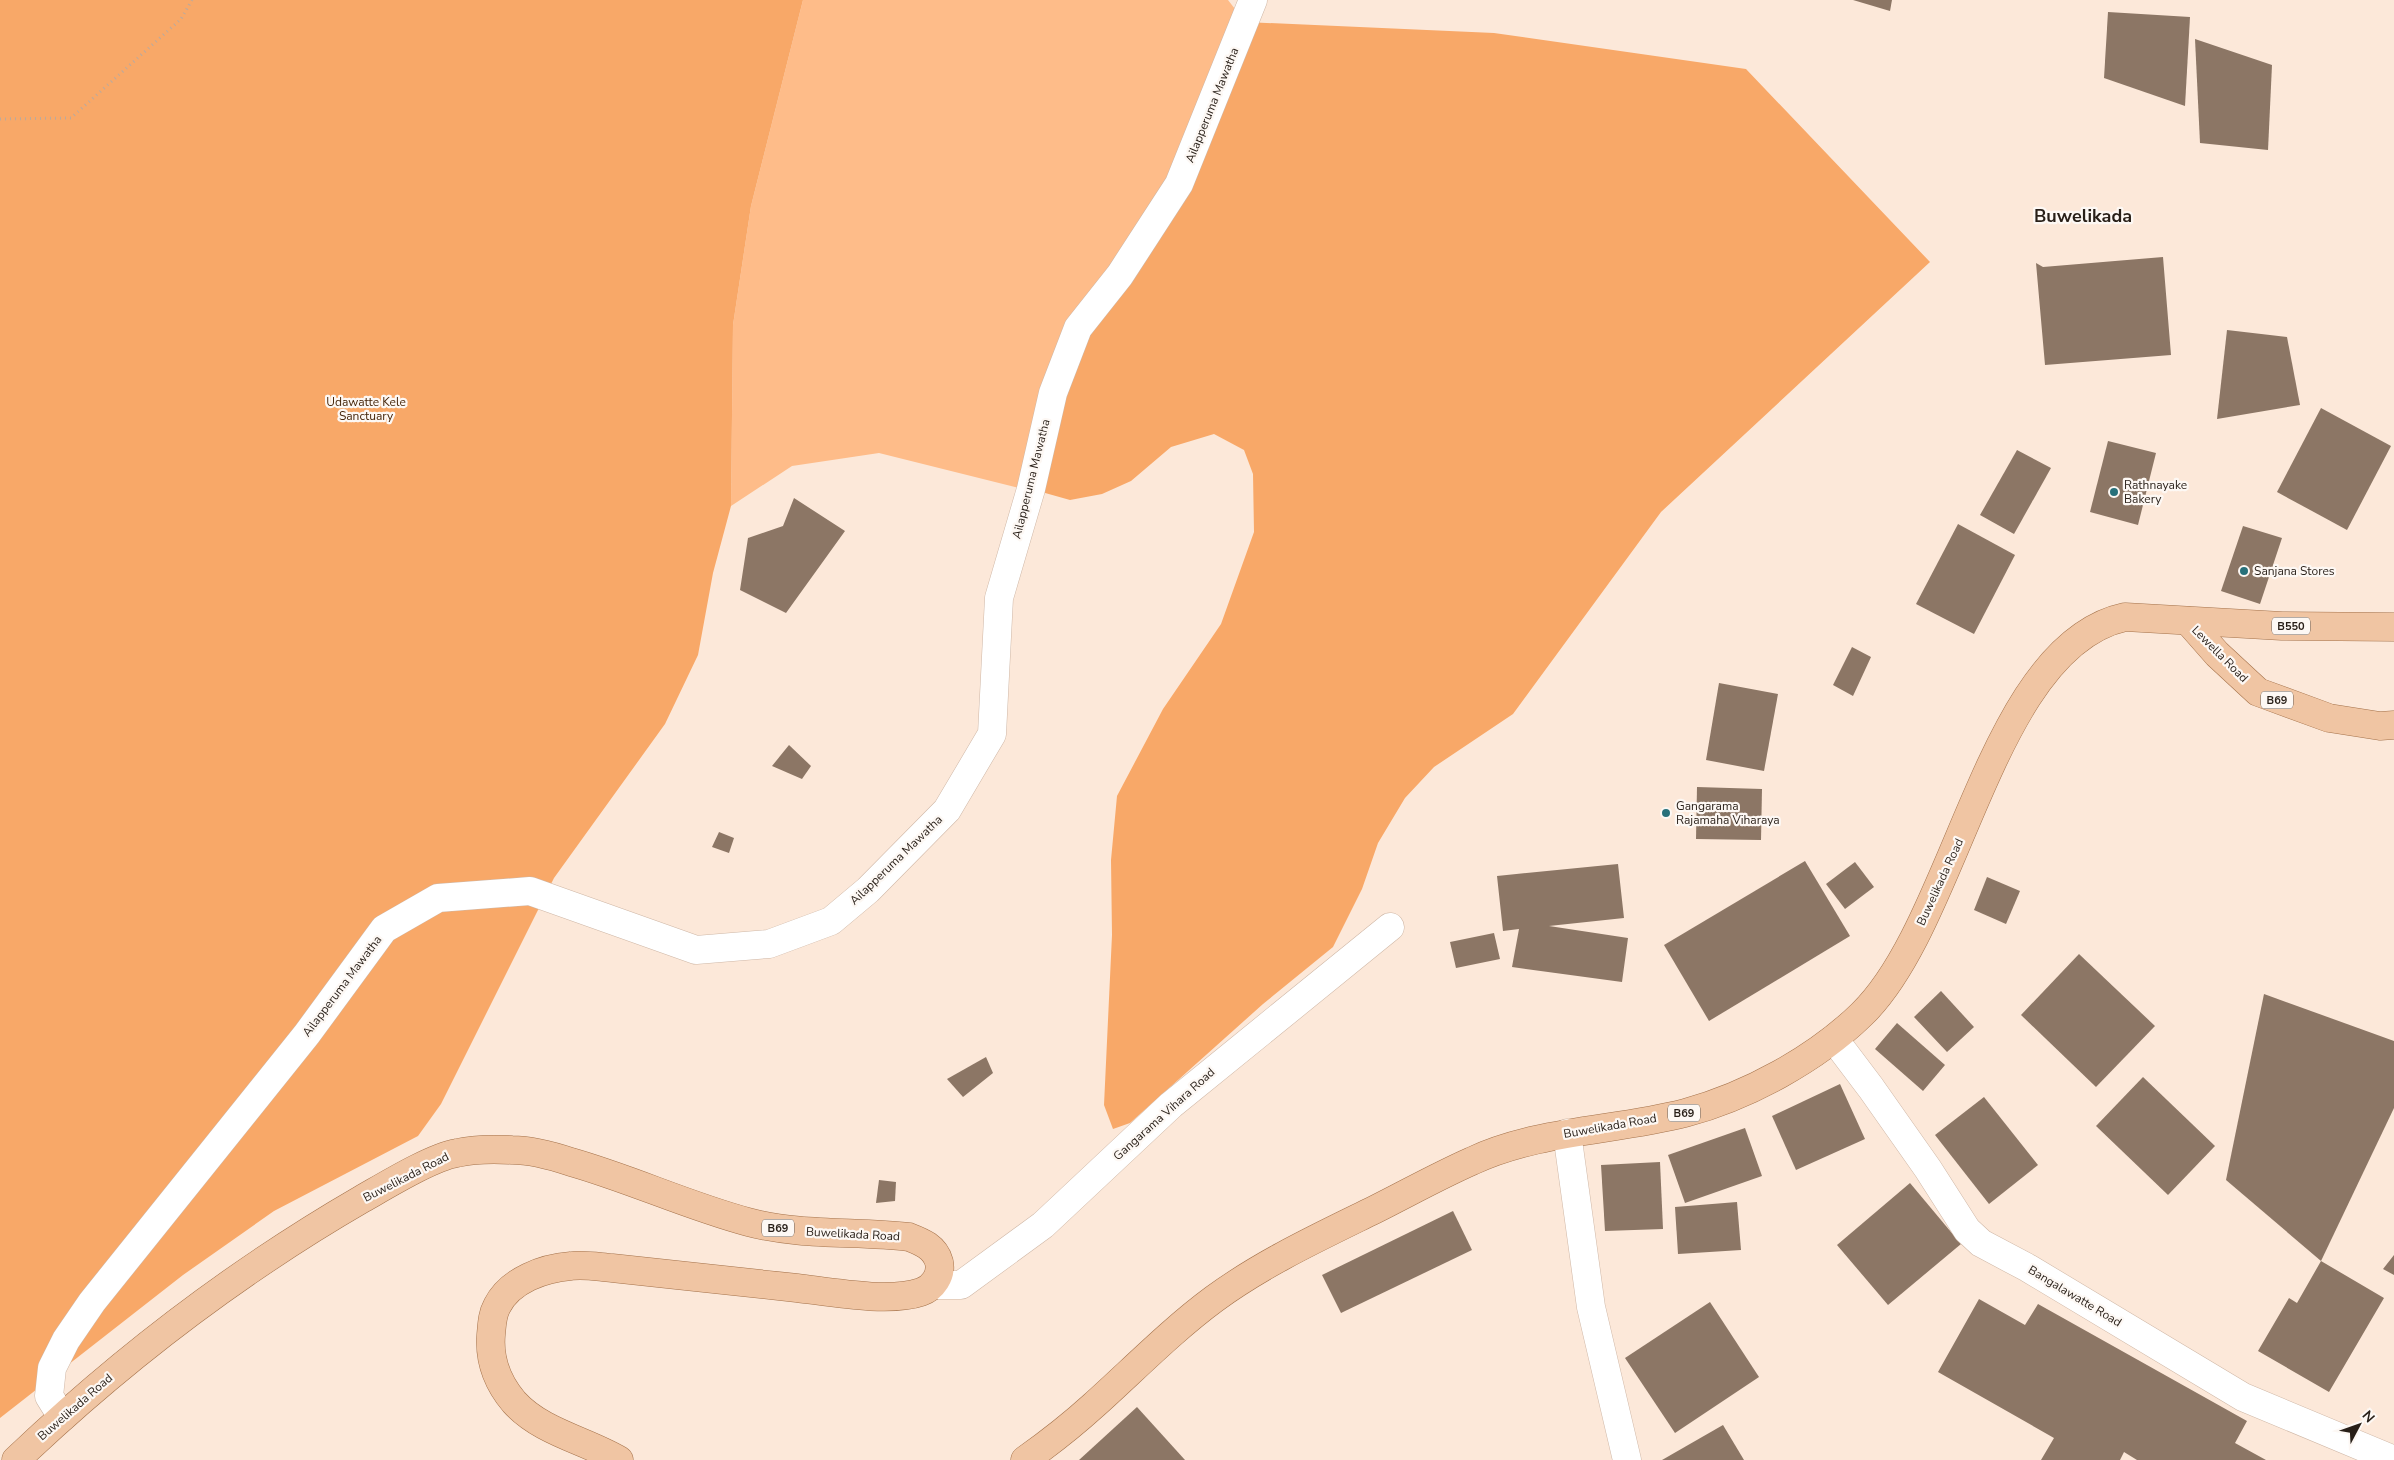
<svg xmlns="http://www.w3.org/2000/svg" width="2394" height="1460" viewBox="0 0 2394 1460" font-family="'Nunito Sans',sans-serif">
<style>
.green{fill:#febc89}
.forest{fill:#f8a868}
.building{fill:#8c7665}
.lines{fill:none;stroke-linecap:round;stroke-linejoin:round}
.minor-casing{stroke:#cfb7a6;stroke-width:29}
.major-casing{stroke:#a4724b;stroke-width:29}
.path{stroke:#bbaa9e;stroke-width:3;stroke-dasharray:1 4;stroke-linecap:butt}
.minor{stroke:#fff;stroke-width:28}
.major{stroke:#f0c5a3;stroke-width:28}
.poi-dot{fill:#27707a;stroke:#fdf8f4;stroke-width:2}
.labels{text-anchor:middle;stroke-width:4.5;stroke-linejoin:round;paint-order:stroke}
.shield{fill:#fdf8f4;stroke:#68605a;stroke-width:1}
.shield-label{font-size:11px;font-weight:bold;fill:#281f18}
.street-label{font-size:12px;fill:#281f18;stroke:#fdf8f4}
.park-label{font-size:12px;fill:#46260b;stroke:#fdf8f4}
.poi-label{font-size:12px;fill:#281f18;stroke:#fdf8f4;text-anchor:start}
.district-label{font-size:18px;font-weight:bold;fill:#281f18;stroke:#fdf8f4}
</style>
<rect width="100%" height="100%" fill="#fce8d9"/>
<path class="green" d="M803,0h425l17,22 -214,467 -16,-2 -136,-34 -87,13 -61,40 2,-181 18,-119z"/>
<g class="forest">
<path d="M0,0h803l-52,206 -18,119 -2,181 -18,67 -15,82 -33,69 -111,154 -113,226 -23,32 -144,75 -91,64 -183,143z"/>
<path d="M1245,22l249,11 252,36 184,193 -269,250 -148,202 -79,53 -29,31 -27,45 -16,46 -29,58 -70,57 -133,119 -17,6 -9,-24 8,-170 -1,-75 6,-64 46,-87 58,-85 33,-92 -1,-58 -9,-24 -30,-16 -43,13 -40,34 -29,13 -32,6 -39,-11 22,-96 67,-118z"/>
</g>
<g class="building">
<path d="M1853,0h39l-2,11z"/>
<path d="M2108,12l82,5 -5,89 -81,-28z"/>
<path d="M2195,39l77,26 -4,85 -68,-7z"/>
<path d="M2163,257l8,98 -126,10 -9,-102 7,4z"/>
<path d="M2227,330l60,7 13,68 -83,14z"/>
<path d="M2321,408l70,38 -44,84 -70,-38z"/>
<path d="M2108,441l48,12 -18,72 -48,-13z"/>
<path d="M2017,450l34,18 -37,66 -34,-19z"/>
<path d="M794,498l51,33 -59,82 -46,-23 8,-52 35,-12z"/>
<path d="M1958,524l57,31 -41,79 -58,-30z"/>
<path d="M2243,526l39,12 -22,66 -39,-13z"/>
<path d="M1852,647l19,10 -18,39 -20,-11z"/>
<path d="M1719,683l59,11 -14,77 -58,-11z"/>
<path d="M789,745l22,21 -9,13 -30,-13z"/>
<path d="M1697,787l65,2 -1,51 -65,-1z"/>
<path d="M719,832l15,6 -5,15 -17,-6z"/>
<path d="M1805,861l45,75 -141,85 -45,-76z"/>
<path d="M1855,862l19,25 -29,22 -19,-25z"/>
<path d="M1618,864l6,54 -75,8 79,12 -6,44 -110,-15 7,-38 -16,2 -6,-55z"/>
<path d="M1987,877l33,14 -14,33 -32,-14z"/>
<path d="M1494,933l6,26 -44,9 -6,-26z"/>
<path d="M2079,954l76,72 -59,61 -75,-72z"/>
<path d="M1941,991l33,36 -27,25 -33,-35z"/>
<path d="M2264,994l130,47v67l-73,153 -95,-81z"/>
<path d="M1897,1023l48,42 -22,26 -48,-42z"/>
<path d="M986,1057l7,16 -30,24 -16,-18z"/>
<path d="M2143,1077l72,69 -47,49 -72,-69z"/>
<path d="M1840,1084l25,55 -69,31 -24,-54z"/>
<path d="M1984,1097l54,68 -49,39 -54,-69z"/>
<path d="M1745,1128l17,48 -77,27 -17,-48z"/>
<path d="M1660,1162l3,67 -58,2 -4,-66z"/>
<path d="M879,1180l17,2 -1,19 -19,2z"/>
<path d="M1910,1183l51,61 -73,61 -51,-60z"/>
<path d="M1737,1202l4,48 -63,4 -3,-47z"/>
<path d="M1453,1211l19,39 -131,63 -19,-38z"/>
<path d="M2394,1255v20l-11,-6z"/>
<path d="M2321,1261l63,37 -55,94 -71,-41 31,-53 8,5z"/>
<path d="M1979,1299l46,26 13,-21 209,117 -12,22 31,17h-129l-13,-8 -4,8h-79l13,-22 -116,-66z"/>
<path d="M1710,1302l49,75 -84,56 -50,-75z"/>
<path d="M1137,1407l48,53h-106z"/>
<path d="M1723,1425l21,35h-82z"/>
</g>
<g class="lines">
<defs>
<g id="minor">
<path d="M1834,1039l37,49 57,81 39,61 14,13 47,25 215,129 151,63"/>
<path d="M1567,1133l24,174 36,153"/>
<path d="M933,1285h28l82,-60 128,-120 219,-178"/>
<path d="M62,1417l-13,-21 3,-28 14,-28 26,-38 215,-268 77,-105 54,-31 92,-7 166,59 73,-6 62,-23 37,-31 79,-80 45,-76 7,-136 32,-109 22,-96 25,-65 42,-53 59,-91 74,-184"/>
</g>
<g id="major">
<path d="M2188,621l29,33 41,38 71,26 51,8 14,-1"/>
<path d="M16,1460c105,-100 220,-188 346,-261 23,-13 70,-42 95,-46 17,-4 38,-4 55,-3 20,0 41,6 59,12 60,17 117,44 177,60 52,14 107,9 161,15 13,5 26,10 30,25 3,13 -6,26 -18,30 -32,11 -90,0 -124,-4 -62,-7 -123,-13 -185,-20 -13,-1 -28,-4 -41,-2 -27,2 -61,14 -74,40 -5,9 -5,19 -6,29 -2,25 7,48 23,67 27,30 71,38 105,58"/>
<path d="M1025,1460c24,-17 47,-35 69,-55 39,-35 78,-75 120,-106 49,-36 105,-62 160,-89 32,-16 64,-34 98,-49 66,-31 143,-30 213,-48 63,-17 131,-54 177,-99 96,-93 128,-368 263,-397l157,9 112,1"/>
</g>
</defs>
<use href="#minor" class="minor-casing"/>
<use href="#major" class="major-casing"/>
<path class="path" d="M0,119l71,-1 110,-99 11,-19"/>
<use href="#minor" class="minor"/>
<use href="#major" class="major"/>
</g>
<g class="poi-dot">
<circle cx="2114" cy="492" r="5"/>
<circle cx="2244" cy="571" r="5"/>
<circle cx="1666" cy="813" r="5"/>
</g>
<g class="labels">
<g class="shield">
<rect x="2272" y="617.5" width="38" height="17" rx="4"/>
<rect x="2261" y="691.5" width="32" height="17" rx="4"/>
<rect x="1668" y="1104.5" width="32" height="17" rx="4"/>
<rect x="762" y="1219.5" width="32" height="17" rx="4"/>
</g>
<g class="shield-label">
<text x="2291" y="630">B550</text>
<text x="2277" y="704">B69</text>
<text x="1684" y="1117">B69</text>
<text x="778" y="1232">B69</text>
</g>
<g class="street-label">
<text transform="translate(1212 105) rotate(-68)" y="4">Ailapperuma Mawatha</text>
<text transform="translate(1031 479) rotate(-76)" y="4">Ailapperuma Mawatha</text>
<text transform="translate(2220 654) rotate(45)" y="4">Lewella Road</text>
<text transform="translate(896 860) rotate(-44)" y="4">Ailapperuma Mawatha</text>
<text transform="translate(1940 882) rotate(-65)" y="4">Buwelikada Road</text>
<text transform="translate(342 986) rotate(-53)" y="4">Ailapperuma Mawatha</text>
<text transform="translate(1164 1114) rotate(-42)" y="4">Gangarama Vihara Road</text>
<text transform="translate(1610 1126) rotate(-10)" y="4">Buwelikada Road</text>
<text transform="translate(406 1177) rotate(-27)" y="4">Buwelikada Road</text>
<text transform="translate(853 1234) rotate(3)" y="4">Buwelikada Road</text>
<text transform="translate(2075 1296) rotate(31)" y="4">Bangalawatte Road</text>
<text transform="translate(75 1407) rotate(-41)" y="4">Buwelikada Road</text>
</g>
<g class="park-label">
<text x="366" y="406">Udawatte Kele<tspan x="366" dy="14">Sanctuary</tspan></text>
</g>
<g class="poi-label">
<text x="2124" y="489">Rathnayake<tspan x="2124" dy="14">Bakery</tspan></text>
<text x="2254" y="575">Sanjana Stores</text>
<text x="1676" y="810">Gangarama<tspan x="1676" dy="14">Rajamaha Viharaya</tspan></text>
</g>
<g class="district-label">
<text x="2083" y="222">Buwelikada</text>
</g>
</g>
<g transform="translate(2359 1425) rotate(49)" stroke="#fdf8f4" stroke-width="4" paint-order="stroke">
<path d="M0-4L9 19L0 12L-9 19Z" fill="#281f18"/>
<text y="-8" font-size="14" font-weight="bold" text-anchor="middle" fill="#281f18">N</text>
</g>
</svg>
